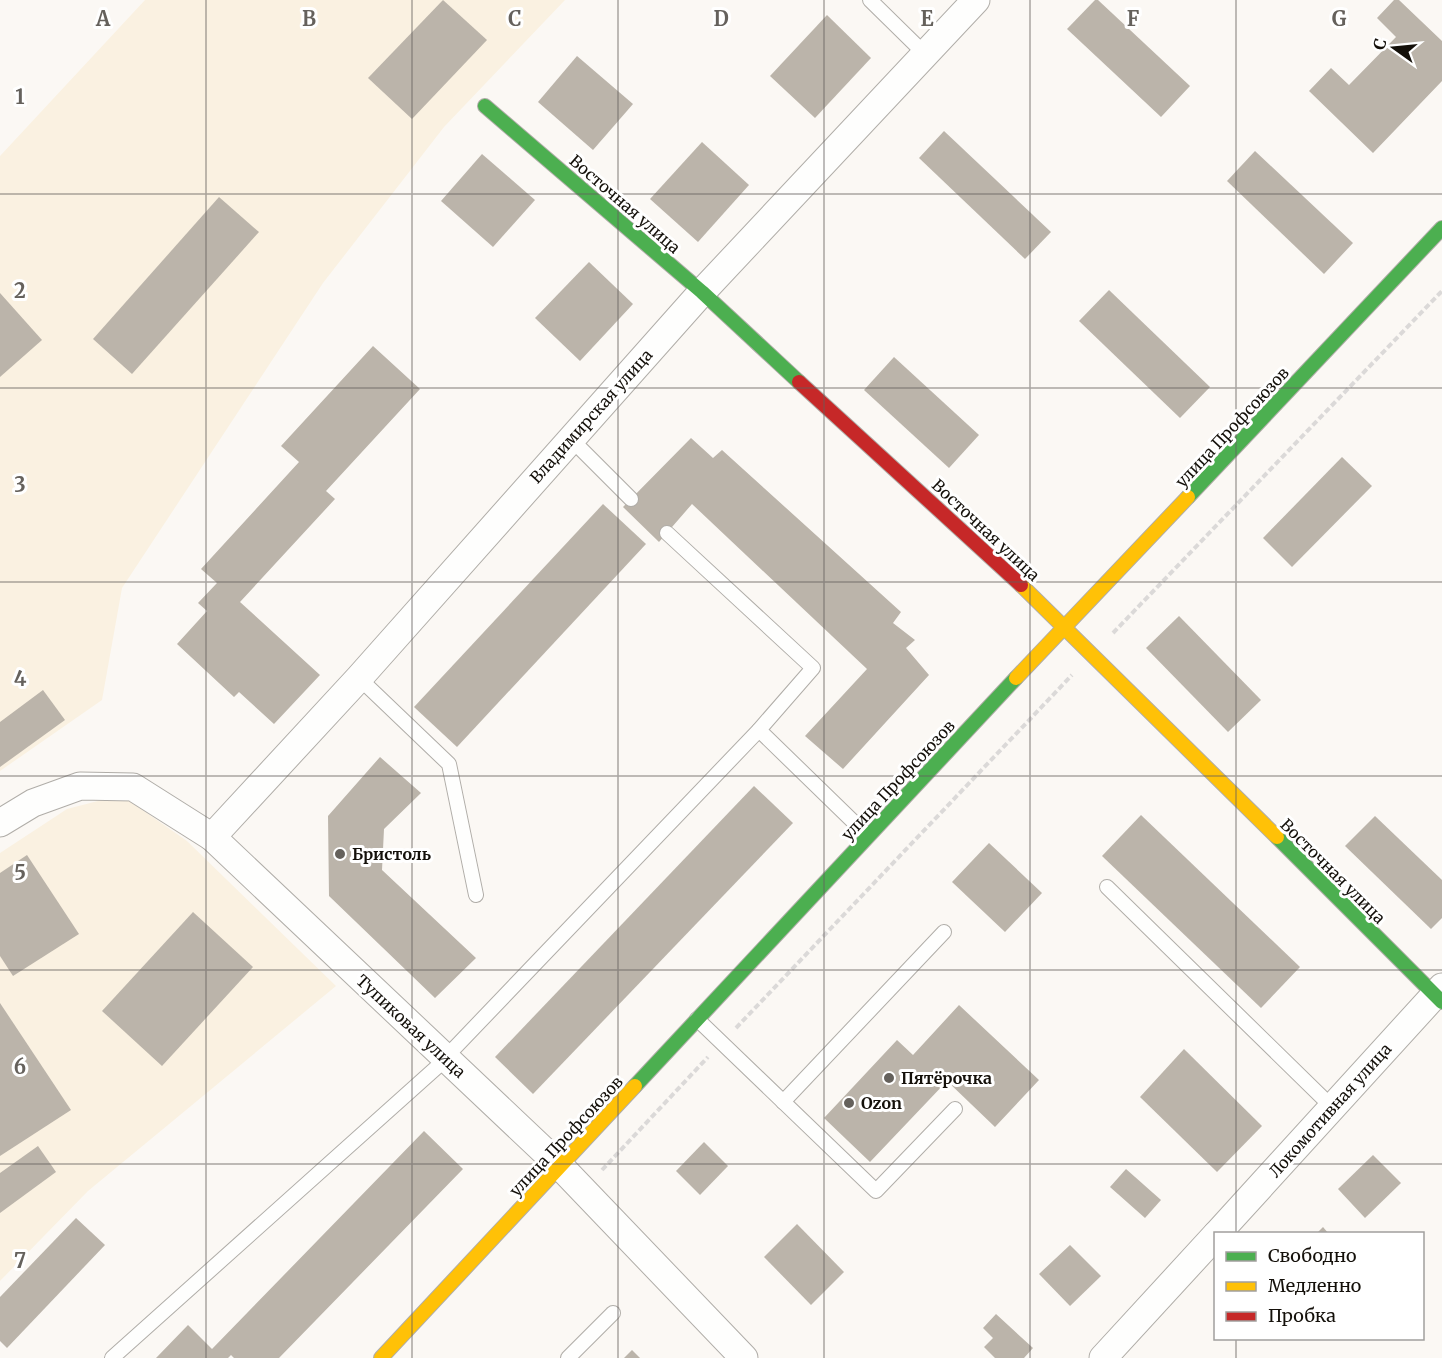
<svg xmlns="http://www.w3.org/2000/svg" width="1442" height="1358" viewBox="0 0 1442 1358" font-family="Merriweather,serif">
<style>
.built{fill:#faf1e1}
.building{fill:#bbb4aa}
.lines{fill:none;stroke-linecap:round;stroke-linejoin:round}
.lane-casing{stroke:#b0ada8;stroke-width:16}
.street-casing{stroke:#b0ada8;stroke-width:29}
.fast-casing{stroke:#b0ada8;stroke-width:16}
.slow-casing{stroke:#b0ada8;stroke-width:16}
.jam-casing{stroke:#b0ada8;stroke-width:16}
.path{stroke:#dbd9d8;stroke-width:4;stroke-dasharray:6 3;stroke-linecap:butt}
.lane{stroke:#fefefd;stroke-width:14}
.street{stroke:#fefefd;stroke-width:27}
.fast{stroke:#4caf50;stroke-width:14}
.slow{stroke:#ffc107;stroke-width:14}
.jam{stroke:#c62828;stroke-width:14}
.grid{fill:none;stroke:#65615c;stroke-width:1.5;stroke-opacity:0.55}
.poi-dot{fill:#65615c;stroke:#fff;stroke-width:2}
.labels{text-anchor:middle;stroke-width:6;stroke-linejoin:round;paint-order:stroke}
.street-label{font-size:16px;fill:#14100a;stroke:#fff}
.poi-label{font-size:16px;font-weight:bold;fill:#14100a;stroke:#fff;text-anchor:start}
.grid-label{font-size:20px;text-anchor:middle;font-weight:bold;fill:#65615c;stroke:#fff;stroke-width:6;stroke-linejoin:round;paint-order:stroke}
</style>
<rect width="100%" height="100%" fill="#fbf8f4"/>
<g class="built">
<path d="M145,0h420l-121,127 -121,156 -201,305 -20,112 -102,71v-615z"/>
<path d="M121,795l66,46 149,145 -248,205 -88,90v-428l67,-44z"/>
</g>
<g class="building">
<path d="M443,0l44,40 -75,79 -44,-41z"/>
<path d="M1095,0h3l92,86 -29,31 -94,-88z"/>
<path d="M1394,0h5l43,41v40l-69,72 -64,-62 22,-23 18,17 47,-48 -19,-19z"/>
<path d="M827,15l44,43 -56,60 -45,-42z"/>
<path d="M577,56l56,48 -40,46 -55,-48z"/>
<path d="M944,131l107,101 -26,27 -106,-101z"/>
<path d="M702,142l47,43 -51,57 -48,-43z"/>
<path d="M1255,151l98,92 -29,31 -97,-93z"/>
<path d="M482,154l53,46 -42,47 -52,-46z"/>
<path d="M219,197l40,35 -127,142 -39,-35z"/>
<path d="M589,262l44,42 -53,57 -45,-43z"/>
<path d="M1109,290l101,97 -30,31 -101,-97z"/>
<path d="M0,293l42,47 -42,37z"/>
<path d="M373,346l47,43 -94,102 9,8 -95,103 80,73 -46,49 -35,-32 -5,5 -57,-53 30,-33 -9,-8 19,-20 -16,-14 98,-107 -18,-16z"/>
<path d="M894,357l85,78 -30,33 -85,-78z"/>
<path d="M691,438l22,20 9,-8 179,162 -8,11 22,17 -9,8 23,27 -86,94 -38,-33 62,-67 -175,-165 -33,38 -36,-35z"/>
<path d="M1342,457l30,29 -80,81 -29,-29z"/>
<path d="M603,504l43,40 -189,203 -43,-40z"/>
<path d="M1179,616l82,84 -33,32 -82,-84z"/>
<path d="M43,690l22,30 -65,47v-45z"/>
<path d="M380,757l41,36 -37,36 -2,41 94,88 -41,40 -106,-102 -1,-80z"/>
<path d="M754,786l39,37 -260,271 -38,-37z"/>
<path d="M1141,815l159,152 -39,41 -159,-152z"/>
<path d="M1375,816l67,64v38l-11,11 -86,-83z"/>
<path d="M989,843l53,50 -37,39 -53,-50z"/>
<path d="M27,855l52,79 -66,42 -13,-20v-83z"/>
<path d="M193,912l60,55 -91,99 -60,-55z"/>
<path d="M0,1003l71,107 -71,46z"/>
<path d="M959,1005l80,75 -44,47 -48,-46 -77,81 -46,-44 73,-78 16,15z"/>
<path d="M1184,1049l78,77 -45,46 -77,-75z"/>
<path d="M424,1131l39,38 -184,189h-45l-3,-3 -3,3h-72l32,-33 24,24z"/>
<path d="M704,1142l24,24 -28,29 -24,-24z"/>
<path d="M38,1146l18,26 -56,41v-40z"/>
<path d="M1373,1155l28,28 -36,35 -27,-29z"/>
<path d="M1126,1169l35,31 -16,18 -35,-31z"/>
<path d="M76,1218l29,27 -98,103 -7,-7v-44z"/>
<path d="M797,1224l47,48 -33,33 -47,-48z"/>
<path d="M1323,1227l6,7h-13z"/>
<path d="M1070,1245l31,31 -31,30 -31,-32z"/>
<path d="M996,1314l37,34 -9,10h-29l-11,-11 9,-9 -10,-10z"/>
<path d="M632,1350l8,8h-16z"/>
</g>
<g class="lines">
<defs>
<g id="lane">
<path d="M870,0l56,55"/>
<path d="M571,439l60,60"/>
<path d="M667,533l146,135 -54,62 108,105"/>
<path d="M359,678l90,86 27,131"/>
<path d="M1107,887l225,220"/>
<path d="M697,1019l179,172 79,-82"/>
<path d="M445,1058l314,-328"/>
<path d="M783,1102l161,-170"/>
<path d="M112,1358l334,-299"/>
<path d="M568,1358l45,-45"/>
</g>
<g id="street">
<path d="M0,823l33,-20 47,-17 53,1 79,50 348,329 184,192"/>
<path d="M212,837l147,-159 343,-386 274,-292"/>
<path d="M1217,1234l225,-247"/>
<path d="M1103,1358l113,-123"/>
</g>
<g id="fast">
<path d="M485,106l217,186 97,90"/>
<path d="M1188,497l254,-269"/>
<path d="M1277,837l165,165"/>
<path d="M635,1086l381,-408"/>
</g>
<g id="slow">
<path d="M1021,585l256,252"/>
<path d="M1016,678l172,-181"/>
<path d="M381,1358l254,-272"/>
</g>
<path id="jam" d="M799,382l222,203"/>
</defs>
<use href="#lane" class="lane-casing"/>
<use href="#street" class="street-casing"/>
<use href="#fast" class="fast-casing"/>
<use href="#slow" class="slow-casing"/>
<use href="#jam" class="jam-casing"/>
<g class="path">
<path d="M1113,633l329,-342"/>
<path d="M736,1028l336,-353"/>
<path d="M602,1170l106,-113"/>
</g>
<use href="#lane" class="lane"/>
<use href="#street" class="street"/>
<use href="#fast" class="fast"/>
<use href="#slow" class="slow"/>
<use href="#jam" class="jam"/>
</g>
<path class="grid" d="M206,0v1358M412,0v1358M618,0v1358M824,0v1358M1030,0v1358M1236,0v1234M0,194h1442M0,388h1442M0,582h1442M0,776h1442M0,970h1442M0,1164h1442M1236,1338v20"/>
<g class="poi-dot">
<circle cx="340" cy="854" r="6"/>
<circle cx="889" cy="1078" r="6"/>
<circle cx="849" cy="1103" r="6"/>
</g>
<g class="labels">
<g class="street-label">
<text transform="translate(625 204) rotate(41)" y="6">Восточная улица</text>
<text transform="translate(591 416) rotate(-48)" y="6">Владимирская улица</text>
<text transform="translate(1232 427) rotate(-47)" y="6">улица Профсоюзов</text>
<text transform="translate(986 530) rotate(43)" y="6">Восточная улица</text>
<text transform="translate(898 780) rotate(-47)" y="6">улица Профсоюзов</text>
<text transform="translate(1333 871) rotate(45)" y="6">Восточная улица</text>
<text transform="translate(411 1026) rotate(43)" y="6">Тупиковая улица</text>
<text transform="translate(1330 1110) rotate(-48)" y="6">Локомотивная улица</text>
<text transform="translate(566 1136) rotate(-47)" y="6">улица Профсоюзов</text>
</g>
<g class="poi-label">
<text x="352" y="860">Бристоль</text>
<text x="901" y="1084">Пятёрочка</text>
<text x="861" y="1109">Ozon</text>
</g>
</g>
<g class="grid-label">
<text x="103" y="26">A</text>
<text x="309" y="26">B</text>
<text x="515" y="26">C</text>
<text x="721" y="26">D</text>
<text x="927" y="26">E</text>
<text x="1133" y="26">F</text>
<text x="1339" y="26">G</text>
<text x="20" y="104">1</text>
<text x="20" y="298">2</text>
<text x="20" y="492">3</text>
<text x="20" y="686">4</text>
<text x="20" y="880">5</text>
<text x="20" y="1074">6</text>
<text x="20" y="1268">7</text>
</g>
<rect x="1214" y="1232" width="210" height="108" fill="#ffffff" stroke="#a19f9d" stroke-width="1.5"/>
<rect x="1226" y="1252" width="30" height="9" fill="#4caf50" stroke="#a19f9d" stroke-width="1.5"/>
<text x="1268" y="1262" font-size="18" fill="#14100a">Свободно</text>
<rect x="1226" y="1282" width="30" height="9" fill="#ffc107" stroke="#a19f9d" stroke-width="1.5"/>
<text x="1268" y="1292" font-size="18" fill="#14100a">Медленно</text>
<rect x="1226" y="1312" width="30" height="9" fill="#c62828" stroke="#a19f9d" stroke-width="1.5"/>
<text x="1268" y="1322" font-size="18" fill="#14100a">Пробка</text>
<g transform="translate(1394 48) rotate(285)" stroke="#ffffff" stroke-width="4.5" paint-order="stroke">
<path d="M0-4.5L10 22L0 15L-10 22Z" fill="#14100a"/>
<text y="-9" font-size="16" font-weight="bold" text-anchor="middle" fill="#14100a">С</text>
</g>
</svg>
